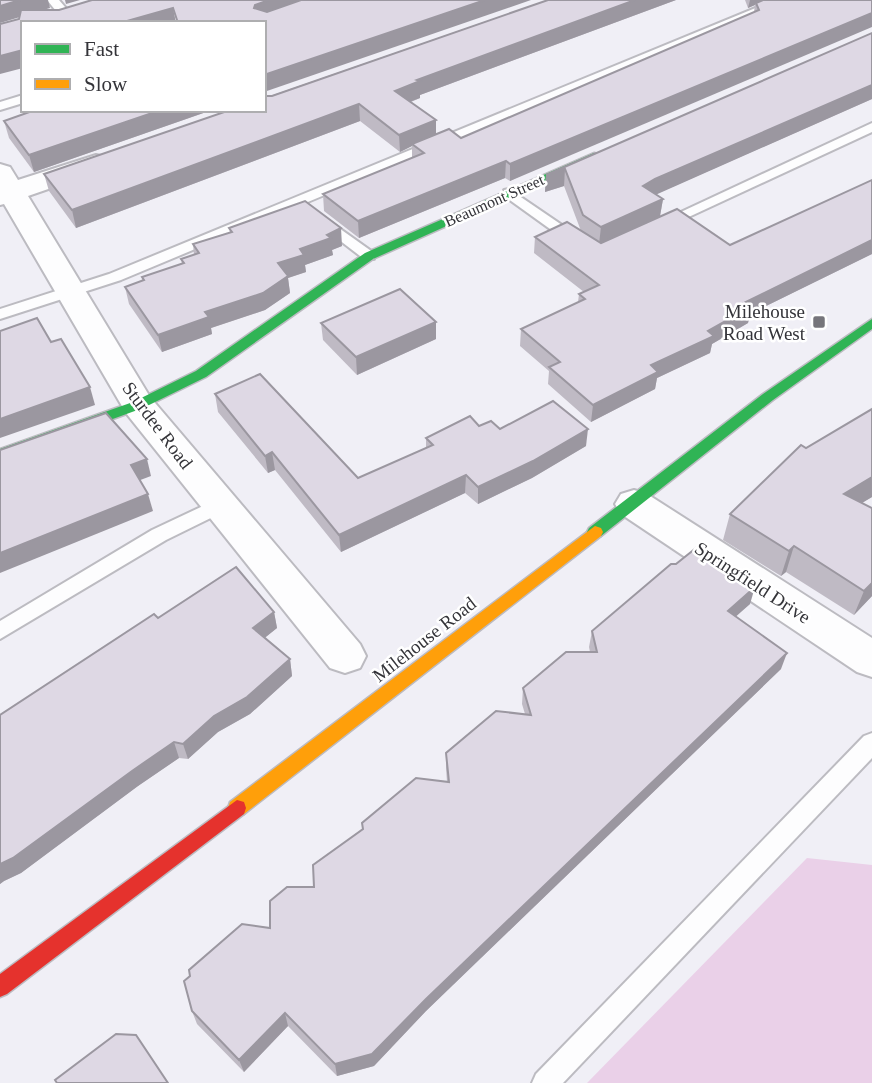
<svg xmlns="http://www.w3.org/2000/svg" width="872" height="1083" viewBox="0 0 872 1083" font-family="'Times New Roman',serif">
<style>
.green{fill:#ead0e8}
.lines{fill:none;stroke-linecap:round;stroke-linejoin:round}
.lane-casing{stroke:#bcbbc1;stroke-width:4}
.street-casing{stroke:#bcbbc1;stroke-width:4}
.fast-casing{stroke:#bcbbc1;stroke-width:3}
.slow-casing{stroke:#bcbbc1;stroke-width:3}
.jam-casing{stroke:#bcbbc1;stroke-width:3}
.lane{fill:#fdfdfe;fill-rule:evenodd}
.street{fill:#fdfdfe;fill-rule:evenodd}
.fast{fill:#30b455;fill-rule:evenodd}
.slow{fill:#ff9f0a;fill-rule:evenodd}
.jam{fill:#e5322d;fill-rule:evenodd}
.wall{fill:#bfbac4}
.shaded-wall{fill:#9b97a0}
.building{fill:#ded8e4;stroke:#9b97a0;stroke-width:2}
.poi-dot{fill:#76757b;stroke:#fff;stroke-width:2.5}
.labels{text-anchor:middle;stroke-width:5;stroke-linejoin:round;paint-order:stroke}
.far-street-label{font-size:16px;fill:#343439;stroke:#fff}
.poi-label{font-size:19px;fill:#343439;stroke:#fff;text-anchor:end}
.street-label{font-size:19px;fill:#343439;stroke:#fff}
</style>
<rect width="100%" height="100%" fill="#f0eff6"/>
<path class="green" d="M807,858l65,7v218h-285z"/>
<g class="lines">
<defs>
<g id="lane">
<path d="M47,0h12l12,14 -10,3z"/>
<path d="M775,0h16l-670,280 -121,39v-10l109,-35z"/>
<path d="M23,95v8l-23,7v-8z"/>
<path d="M872,123v9l-207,96h-10l-2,-3z"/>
<path d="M509,189l72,49v6h-10l-67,-48v-6z"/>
<path d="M322,216l52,37v6h-10l-47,-36v-6z"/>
<path d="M220,498l9,7 -2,5 -61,30 -166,99v-18l152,-91z"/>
<path d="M872,733v25l-309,325h-31l4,-9 328,-338z"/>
</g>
<g id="street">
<path d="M96,155l10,2 4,6 -4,6 -78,27 122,201 210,247 6,12 -6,12 -15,5 -15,-5 -204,-255 -122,-209 -4,1v-41l10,3 8,13z"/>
<path d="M634,490l13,4 225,144v39l-15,-5 -236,-158 -6,-10 6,-10z"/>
</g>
<g id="fast">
<path d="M594,153l4,1v4l-225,101 -167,118 -63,31 -143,52v-11l133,-47 63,-31 169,-118z"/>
<path d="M872,319v10l-99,71 -172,136h-12l-2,-4 2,-4 174,-134z"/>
</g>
<path id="slow" d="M595,526l6,2 2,4 -2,4 -357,278 -7,2 -7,-2 -2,-6 2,-6z"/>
<path id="jam" d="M237,800l7,2 2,6 -2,6 -237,180 -7,3v-23z"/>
</defs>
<use href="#lane" class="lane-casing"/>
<use href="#street" class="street-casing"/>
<use href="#fast" class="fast-casing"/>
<use href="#slow" class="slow-casing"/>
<use href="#jam" class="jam-casing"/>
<use href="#lane" class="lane"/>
<use href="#street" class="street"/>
<use href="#fast" class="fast"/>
<use href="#slow" class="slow"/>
<use href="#jam" class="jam"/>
</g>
<g class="wall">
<path d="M548,0h128l-256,95v3l-9,4 25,33 25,3 293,-126 1,-7 -7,3 -3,-8h127l-362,181 -5,-3 -146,60 -35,-27 -1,-17 89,-36v-12l-12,6 -40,-31 -284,107 -27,-37 -5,-17z"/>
<path d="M872,33v66l-216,95 7,5 -3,17 70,29 142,-65v74l-122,60 -2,9 -36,21 -2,9 -53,25 -2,11 -64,33 -43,-38 1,-13 -29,-25 1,-17 57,-27 1,-8 5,-2 -50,-39 1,-16 46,-6 -17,-45 -19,6 1,-17z"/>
<path d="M35,110h177l-178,62 -25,-34 -5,-17z"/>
<path d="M229,228l113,18 -10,4 1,5 -28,10 1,7 -18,6 2,15 -25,17 -54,18 1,6 -50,18 -33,-48 -4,-17 18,-6 -1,-4 40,-13 -1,-5 13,-4 -1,-11 37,-11z"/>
<path d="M321,323l115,16 -79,36 -34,-35z"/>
<path d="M215,394l143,84 68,-30v-10l53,-12 107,20 -54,32 -54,26 -13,-11 -124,59 -66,-82 -7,3 -50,-61z"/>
<path d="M872,409v88l-11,6 11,5v88l-18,19 -68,-43 -5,4 -58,-36 7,-26 76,-66z"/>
<path d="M750,604l-15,12 46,53 -355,342 -52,55 -37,10 -49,-50 -44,46 -47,-48 -5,-13 78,-83 44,-41 133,-105 -1,-14v-15l79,-39 -3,-10 1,-16 67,-36 -1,-5 3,-16z"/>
<path d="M274,612l3,16 -13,10 26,21 2,17 -42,38 -32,18 -30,27 -9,-1 -41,28 -117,87 -17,8 -4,3v-169z"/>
</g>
<g class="shaded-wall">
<path d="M20,0h28l2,8 -50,15v-17z"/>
<path d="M65,0h15l-14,4z"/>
<path d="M269,0h48l-60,21 -3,-13 1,-3z"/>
<path d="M485,0h46l-267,92v-17z"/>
<path d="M635,0h41l-256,95v3l-24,9 -1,-16 22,-11z"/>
<path d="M750,0h18l-12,3 -1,2 -7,3z"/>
<path d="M173,8l3,15h-56z"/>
<path d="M872,13v14l-362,154v-17z"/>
<path d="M23,50v18l-23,6v-18z"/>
<path d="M872,85v14l-219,97 -10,-10 12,-7z"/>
<path d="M359,104l1,17 -284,107 -4,-18z"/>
<path d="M161,110h51l-178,62 -5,-17z"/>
<path d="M436,120v17l-24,7v2l-12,6 -1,-17z"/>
<path d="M506,161l-1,17 -146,60 -1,-17z"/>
<path d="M565,169l-1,17 -19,6 1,-17z"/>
<path d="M663,199l-3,17 -61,28 2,-17z"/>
<path d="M341,228l1,18 -10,4 1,5 -28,10 1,7 -18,6 2,15 -25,17 -54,18 1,6 -50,18 -4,-17 47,-23 95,-63 27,-14z"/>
<path d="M872,240v14l-122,60 -2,9 -36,21 -2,9 -53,25 -2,11 -64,33 2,-17 58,-40 57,-34 38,-29z"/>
<path d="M436,322v17l-79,36 -1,-18z"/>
<path d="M90,387l5,18 -95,33v-19z"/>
<path d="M588,429l-2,17 -54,32 -54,26v-17z"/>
<path d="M272,452l3,18 -7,3 -3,-17z"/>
<path d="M147,459l4,17 -16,6 -4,-17z"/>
<path d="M466,475l-1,18 -124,59 -2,-17z"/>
<path d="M872,477v20l-38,23 10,-26z"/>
<path d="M148,494l5,17 -153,62v-20z"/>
<path d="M794,546l-8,26 -5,4 8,-25z"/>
<path d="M872,583v13l-18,19 10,-24z"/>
<path d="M755,587l-5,17 -27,24 5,-17z"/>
<path d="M274,612l3,16 -21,17 -3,-17z"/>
<path d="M787,653l-6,16 -355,342 -52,55 -37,10 -2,-12 91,-65z"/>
<path d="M290,659l2,17 -42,38 -32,18 -30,27 -5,-15 31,-28z"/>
<path d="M174,742l5,16 -41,28 -117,87 -17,8 -4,3v-20l132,-93z"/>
<path d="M285,1013l3,13 -44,46 -5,-12z"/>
</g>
<g class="building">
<path d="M0,0h20l-20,6z"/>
<path d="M92,0h177l-14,5 -1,3 13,4 34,-12h184l-221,75v-52h-86l-5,-15 -53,15h-97v27l-23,6v-32l19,-5 2,-9h38z"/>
<path d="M548,0h87l-218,80 3,1 -25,10 41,29 -37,15 -40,-31 -287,106 -28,-36 186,-64h34v-14h8z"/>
<path d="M763,0h109v13l-362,151 -4,-3 -148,60 -35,-27 101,-41 -12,-9 37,-15 12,9 298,-128 -3,-7z"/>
<path d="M872,33v52l-217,94 -12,7 20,13 -62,28 -18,-12 -18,-46 -19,6z"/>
<path d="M35,110h126l-132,45 -25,-34z"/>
<path d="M872,180v60l-126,62 6,4 -44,25 6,5 -63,29 7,7 -65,33 -44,-38 11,-5 -39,-33 64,-30 -6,-5 20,-9 -64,-48 32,-15 34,21 76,-34 53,36z"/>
<path d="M305,201l36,27 -14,7 4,3 -31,11 4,6 -26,8 10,13 -25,17 -58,19 4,5 -51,18 -33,-48 19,-7 -2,-3 42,-14 -3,-4 18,-6 -6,-9 39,-12 -3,-4z"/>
<path d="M400,289l36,33 -80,35 -35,-34z"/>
<path d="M37,318l14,24 10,-3 29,48 -90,32v-88z"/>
<path d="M260,374l98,104 75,-33 -7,-7 44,-22 9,10 12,-5 9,8 53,-28 35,28 -55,32 -55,26 -12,-12 -127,60 -67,-83 -7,4 -50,-62z"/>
<path d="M872,409v68l-28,17 28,14v75l-8,8 -70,-45 -5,5 -59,-37 71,-69 5,3z"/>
<path d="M106,413l41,46 -16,6 17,29 -148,59v-103z"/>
<path d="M696,548l59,39 -27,24 59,42 -361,346 -54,55 -37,10 -50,-51 -46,47 -47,-49 -8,-30 6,-5 -1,-6 53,-46 28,4v-27l17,-14h27l-1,-22 50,-36 -1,-6 54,-45 33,4 -3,-29 50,-42 35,4 -8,-27 43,-36h31l-5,-21 79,-67h5z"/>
<path d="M236,567l38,45 -21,16 37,31 -43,38 -33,19 -31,28 -9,-2 -42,29 -119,87 -13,6v-149l154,-101 4,4z"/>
<path d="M116,1034l20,1 32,48h-111l-2,-3z"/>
</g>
<rect class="poi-dot" x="812" y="315" width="14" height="14" rx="3.5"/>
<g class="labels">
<g class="far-street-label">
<text transform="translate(494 200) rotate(-24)" y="6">Beaumont Street</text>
</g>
<g class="poi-label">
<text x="805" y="318">Milehouse<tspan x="805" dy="22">Road West</tspan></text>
</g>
<g class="street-label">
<text transform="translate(158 425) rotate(53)" y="7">Sturdee Road</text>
<text transform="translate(753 582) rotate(33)" y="7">Springfield Drive</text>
<text transform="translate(424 639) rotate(-38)" y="7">Milehouse Road</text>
</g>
</g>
<rect x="21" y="21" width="245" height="91" fill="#ffffff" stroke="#aeaeb0" stroke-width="2"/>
<rect x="35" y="44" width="35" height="10" fill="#30b455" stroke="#aeaeb0" stroke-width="2"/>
<text x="84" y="56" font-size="21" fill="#343439">Fast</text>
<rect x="35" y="79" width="35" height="10" fill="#ff9f0a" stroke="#aeaeb0" stroke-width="2"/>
<text x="84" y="91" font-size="21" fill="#343439">Slow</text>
</svg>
